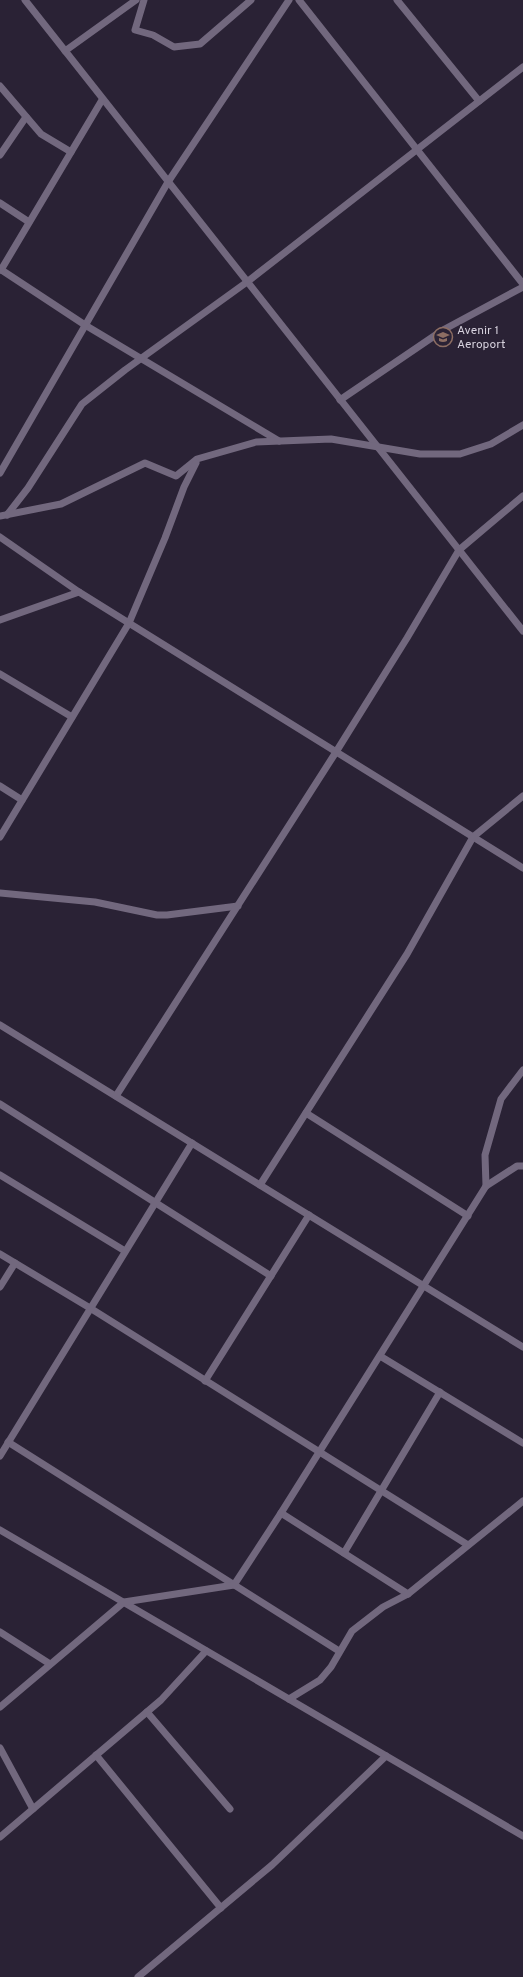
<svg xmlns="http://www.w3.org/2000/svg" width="523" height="1977" viewBox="0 0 523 1977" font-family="Overpass,sans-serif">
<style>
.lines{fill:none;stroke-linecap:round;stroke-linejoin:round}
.minor{stroke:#72687e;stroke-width:7}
.labels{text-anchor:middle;stroke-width:3;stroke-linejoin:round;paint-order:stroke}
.poi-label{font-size:12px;fill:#d6d1dd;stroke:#2a2235;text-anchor:start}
</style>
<rect width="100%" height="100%" fill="#2a2235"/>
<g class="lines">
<g class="minor">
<path d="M25,0l498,631"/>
<path d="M144,0l-9,30 18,5 21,12 26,-3 51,-44"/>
<path d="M299,0l224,284"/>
<path d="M397,0l82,101"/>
<path d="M65,51l71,-51"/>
<path d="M0,86l41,48 30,18"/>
<path d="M0,155l26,-38"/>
<path d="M0,203l29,19"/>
<path d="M0,269l85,56 194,116"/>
<path d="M1,270l101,-170"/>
<path d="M340,400l103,-70 80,-43"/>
<path d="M0,473l168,-291 121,-182"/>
<path d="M7,515l21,-27 54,-84 43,-34 122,-88 276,-215"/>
<path d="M0,516l61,-12 84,-41 31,13 21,-17 59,-17 75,-3 89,15h40l31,-10 32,-19"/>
<path d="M0,537l79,55 444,276"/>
<path d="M0,620l79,-28"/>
<path d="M0,674l72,43"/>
<path d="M0,786l22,14"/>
<path d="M0,837l129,-214 36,-85 19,-51 12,-24"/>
<path d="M0,893l95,9 62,13h10l71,-9"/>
<path d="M0,1025l523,322"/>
<path d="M116,1096l220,-344 71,-114 52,-88 64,-54"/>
<path d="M0,1104l271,172"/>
<path d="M306,1113l162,103"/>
<path d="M0,1175l125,76"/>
<path d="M260,1185l147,-231 66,-117 50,-41"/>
<path d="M486,1186l-1,-31 16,-56 22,-29"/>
<path d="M0,1254l90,54 378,237"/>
<path d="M0,1287l15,-24"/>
<path d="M380,1356l143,87"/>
<path d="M205,1381l104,-166"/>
<path d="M8,1442l331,209"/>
<path d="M0,1456l192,-313"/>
<path d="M281,1513l127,81"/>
<path d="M0,1530l523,306"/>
<path d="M344,1553l96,-161"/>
<path d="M0,1632l50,32"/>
<path d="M289,1699l31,-19 11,-13 21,-36 31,-24 25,-13 115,-93"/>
<path d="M0,1707l124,-105 110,-17 47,-72 205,-327 31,-20h6"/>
<path d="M147,1712l83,97"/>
<path d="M0,1748l33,61"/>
<path d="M96,1755l125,153"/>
<path d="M0,1837l161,-137 45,-49"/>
<path d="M138,1977l134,-112 114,-109"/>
</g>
</g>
<defs>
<symbol id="school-ring" viewBox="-11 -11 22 22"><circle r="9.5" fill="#2a2235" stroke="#8d6e63" stroke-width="1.5"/><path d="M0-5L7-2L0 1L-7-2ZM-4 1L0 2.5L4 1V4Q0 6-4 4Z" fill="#8d6e63"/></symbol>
</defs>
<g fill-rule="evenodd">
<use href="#school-ring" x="432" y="326" width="22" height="22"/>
</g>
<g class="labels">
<g class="poi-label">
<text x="457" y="334">Avenir 1<tspan x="457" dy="14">Aeroport</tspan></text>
</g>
</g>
</svg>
